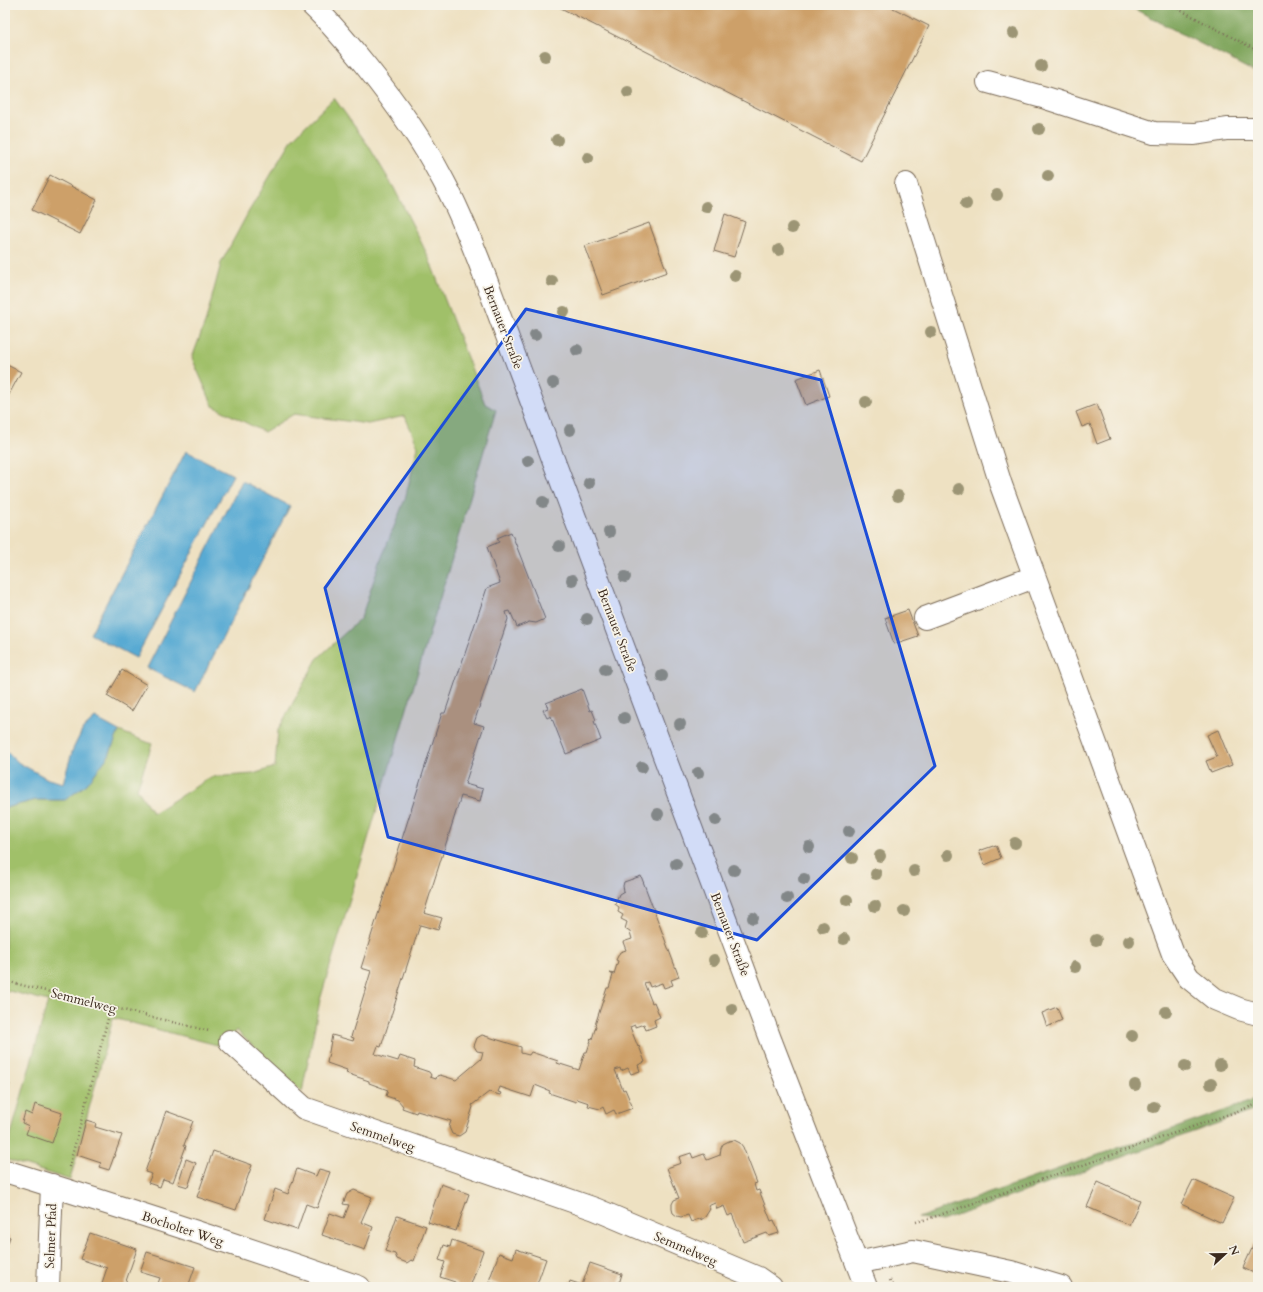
<svg xmlns="http://www.w3.org/2000/svg" width="1263" height="1292" viewBox="0 0 1263 1292" font-family="Cardo,serif">
<style>
.green{fill:#a0c069;stroke:#6e7544}
.forest{fill:#80a65d;stroke:#5e683e}
.water{fill:#58aad3;stroke:#4a6a78}
.building{fill:#cda069}
.lines{fill:none;stroke-linecap:round;stroke-linejoin:round}
.minor-casing{stroke:#7a6a57;stroke-width:24}
.major-casing{stroke:#7a6a57;stroke-width:24}
.path{stroke:#7a6a57;stroke-width:2.5;stroke-dasharray:1 3;stroke-linecap:butt}
.minor{stroke:#fff;stroke-width:22}
.major{stroke:#fff;stroke-width:22}
.tree{fill:#9c9574}
.marked{fill:#1d4ed8;fill-opacity:0.2;stroke:#1d4ed8;stroke-width:3;stroke-linejoin:round}
.labels{text-anchor:middle;stroke-width:3.5;stroke-linejoin:round;paint-order:stroke}
.street-label{font-size:13px;fill:#3b2a1e;stroke:#f7f3e8}
</style>
<rect width="100%" height="100%" fill="#f7f3e8"/>
<filter id="ink" filterUnits="userSpaceOnUse"><feTurbulence type="fractalNoise" baseFrequency=".025" numOctaves="2"/><feDisplacementMap in="SourceGraphic" scale="8" xChannelSelector="R" yChannelSelector="G"/><feConvolveMatrix kernelMatrix="1 2 1 2 8 2 1 2 1" color-interpolation-filters="sRGB"/></filter>
<filter id="wash" filterUnits="userSpaceOnUse"><feTurbulence type="fractalNoise" baseFrequency=".012" numOctaves="4" result="noise"/><feDisplacementMap in="SourceGraphic" scale="16" xChannelSelector="R" yChannelSelector="G"/><feGaussianBlur stdDeviation="0.9" result="paint"/><feColorMatrix in="noise" values="0 0 0 0 0 0 0 0 0 0 0 0 0 0 0 0 0 1.4 0 .05"/><feComposite in="paint" operator="in"/></filter>
<g filter="url(#wash)">
<rect width="100%" height="100%" fill="#eee1c2"/>
<path class="green" d="M334,98l34,47 26,43 34,68 57,148 11,6 -176,590 -18,92 -66,-62 -11,17 -112,-29 -43,162 -65,-21v-3l43,-155 -43,-11v-182l31,-8h29l22,-16 22,-29 10,-24 33,13 -15,45 16,24 58,-36 42,-3 22,-7 3,-37 39,-71 44,-41 19,-56 25,-63 13,-52 -13,-31 -37,8 -74,-10 -30,18 -51,-26 -21,-48 14,-38 15,-57 28,-52 44,-73z"/>
<g class="forest">
<path d="M1127,5h122l9,4v65z"/>
<path d="M1258,1099v10l-316,112 -24,-3z"/>
</g>
<g class="water">
<path d="M186,451l47,24 -97,183 -46,-24z"/>
<path d="M242,481l48,25 -95,186 -48,-24z"/>
<path d="M95,718l24,13 -10,24 -22,29 -22,16h-29l-31,8v-58l14,13 29,16 15,4 10,-34 10,-20z"/>
</g>
<g id="blocks">
<g class="building">
<path d="M555,5h332l42,21 -68,135z"/>
<path d="M50,175l47,25 -17,34 -48,-24z"/>
<path d="M725,214l20,8 -11,35 -20,-6z"/>
<path d="M649,223l18,49 -64,23 -18,-49z"/>
<path d="M5,364l16,8 -16,30z"/>
<path d="M820,370l9,26 -23,9 -10,-26z"/>
<path d="M1097,404l13,35 -13,5 -7,-20 -8,3 -6,-15z"/>
<path d="M511,532l34,87 -9,4 -7,-1 -12,5 -7,-16 -4,1 2,7 -34,104 10,3 -19,58 18,5 -3,12 -19,-5 -37,117 18,5 -4,12 -18,-5 -39,122 -3,-1 -3,8 23,7 2,-5 15,5 -1,6 15,5 2,3 -1,2 6,2 1,-3 3,-1 16,5 25,-21 2,-7 -6,-1 -3,-5 3,-8 5,-3 39,12v6l8,2 2,-3 27,9 -1,2 22,7 6,-18h2l4,-12 -1,-1 1,-1 1,1 4,-13 -1,-1 12,-37h2l4,-13 -3,-2 4,1 4,-13 -2,-1 4,-8 6,-2 -3,-8 9,-3 -2,-7 -5,-3 2,-7 -6,-3 2,-4 -5,-3 1,-5 -4,-3 4,-10 5,-3 -1,-5 1,-4 17,-6 38,101 -8,3 2,5 -9,3 -2,-5 -12,4 -2,-5 -4,1 8,20 2,-1 6,15 -6,3 2,6 -10,4 -2,-6 -9,3v-2l-5,2 8,20 1,-1 6,16 -7,3 2,6 -9,3 -3,-6 -7,3 -1,-3 -5,2 8,20 2,-1 8,19 -17,6 -2,-4 -8,4 -3,-7 -3,2 -12,-3 1,-3 -12,-4 -1,3 -27,-9 1,-2 -15,-6 -4,12 -31,-10 -2,5 3,1 -1,2 -11,-3 -17,13 1,2 -8,25 -6,4 -7,-2 -3,-7 2,-6 -34,-10 -1,2 -14,-5 1,-2 -5,-6 -12,-4 2,-6 -19,-7v-2l-23,-8 1,-3 -20,-7 5,-28 21,6 1,-3 -3,-1 20,-66 -10,-3 81,-255h3l42,-125 13,-5 -13,-36 12,-5 -2,-4z"/>
<path d="M908,610l10,26 -24,8 -9,-26z"/>
<path d="M122,670l25,15 -15,26 -25,-15z"/>
<path d="M582,689l8,22 2,-1 4,10 -2,1 7,19 -35,14 -15,-38 -4,2 -4,-8 5,-2 -2,-5z"/>
<path d="M1218,730l14,35 -21,8 -5,-12 11,-4 -10,-22z"/>
<path d="M996,845l5,13 -16,7 -6,-14z"/>
<path d="M1057,1007l5,13 -15,7 -5,-14z"/>
<path d="M5,1082l5,2 -5,17z"/>
<path d="M35,1104l27,9 -10,30 -26,-9 3,-8 -7,-3 3,-11 7,3z"/>
<path d="M166,1111l27,10 -9,24 2,1 -13,36 -10,-3 -3,8 -12,-4 4,-9 -7,-2z"/>
<path d="M86,1120l10,3 -1,4 27,8 -13,35 -10,-3 2,-4 -24,-8z"/>
<path d="M734,1140l6,3 3,4 14,36 -3,1 2,7 3,-1 12,31 3,-1 5,13 -10,3 -2,-3 -24,9 -11,-28 -4,2 -4,-10 -7,3 -2,-6 -7,3 2,3 -5,8 -4,3v-2l-10,4 -3,-7 -7,2 -4,-1 -4,-3 -1,-4v-5l2,-4 5,-2 -12,-30 14,-5 -2,-6 12,-4 2,5 11,-4 3,6 13,-5 1,-7 2,-4 6,-3z"/>
<path d="M213,1151l39,14 -16,45 -39,-13z"/>
<path d="M186,1159l10,4 -8,24 -10,-3z"/>
<path d="M297,1169l19,7 3,-7 11,3 -13,36 -11,-4 -9,26 -32,-11 10,-30 13,5z"/>
<path d="M1193,1180l41,18 -12,25 -41,-19z"/>
<path d="M1098,1182l42,19 -11,24 -42,-18z"/>
<path d="M441,1184l28,10 -13,37 -28,-9z"/>
<path d="M354,1190l18,7 -11,25 12,5 -8,23 -43,-15 8,-22 14,5 5,-13 -6,-1 4,-10z"/>
<path d="M397,1216l29,10 -12,35 -3,-1 -4,3 -10,-4 -2,-5 -10,-3z"/>
<path d="M90,1233l47,16 -13,38h-20l-3,-1 6,-18 -27,-9z"/>
<path d="M5,1235l5,2 -5,14z"/>
<path d="M452,1240l31,11 -13,36h-12l-3,-5 -15,-5 5,-15 -6,-2 5,-15 6,2z"/>
<path d="M1254,1244l4,2v29l-15,-7z"/>
<path d="M516,1249l30,10 -10,28h-30l-17,-6 10,-28 14,5z"/>
<path d="M147,1252l48,15 -7,20h-28l-3,-1 3,-8 -20,-6z"/>
<path d="M590,1263l32,11 -4,13h-50l2,-6 12,4z"/>
</g>
</g>
</g>
<g filter="url(#ink)">
<use href="#blocks" fill-opacity="0" stroke="#7a6a57" stroke-width="1"/>
<g class="lines">
<defs>
<g id="minor">
<path d="M988,82l58,16 108,35 41,1 32,-5h31"/>
<path d="M906,184l95,301 172,469 16,24 26,21 24,10 19,5"/>
<path d="M925,618l109,-41"/>
<path d="M230,1041l74,67 291,101 163,69 13,9"/>
<path d="M5,1171c119,37 237,75 354,116"/>
<path d="M857,1263l56,-12 98,21 50,15"/>
<path d="M48,1287l4,-102"/>
</g>
<path id="major" d="M312,5c20,19 37,40 54,61 29,36 56,74 77,114 14,26 25,53 36,81l291,778 96,248"/>
</defs>
<use href="#minor" class="minor-casing"/>
<use href="#major" class="major-casing"/>
<g class="path">
<path d="M1171,5l87,46"/>
<path d="M5,981l204,50"/>
<path d="M69,1167l42,-160"/>
<path d="M916,1222l12,-3 330,-115"/>
<path d="M890,1280l3,7"/>
</g>
<use href="#minor" class="minor"/>
<use href="#major" class="major"/>
</g>
<g class="tree">
<circle cx="1014" cy="33" r="6"/>
<circle cx="545" cy="56" r="6"/>
<circle cx="1041" cy="66" r="6"/>
<circle cx="628" cy="92" r="6"/>
<circle cx="1039" cy="129" r="6"/>
<circle cx="557" cy="140" r="6"/>
<circle cx="588" cy="158" r="6"/>
<circle cx="1048" cy="176" r="6"/>
<circle cx="997" cy="195" r="6"/>
<circle cx="966" cy="204" r="6"/>
<circle cx="706" cy="207" r="6"/>
<circle cx="792" cy="228" r="6"/>
<circle cx="779" cy="250" r="6"/>
<circle cx="735" cy="276" r="6"/>
<circle cx="552" cy="281" r="6"/>
<circle cx="564" cy="312" r="6"/>
<circle cx="931" cy="332" r="6"/>
<circle cx="535" cy="335" r="6"/>
<circle cx="577" cy="350" r="6"/>
<circle cx="553" cy="383" r="6"/>
<circle cx="866" cy="402" r="6"/>
<circle cx="570" cy="430" r="6"/>
<circle cx="528" cy="461" r="6"/>
<circle cx="589" cy="483" r="6"/>
<circle cx="959" cy="489" r="6"/>
<circle cx="898" cy="496" r="6"/>
<circle cx="543" cy="502" r="6"/>
<circle cx="609" cy="532" r="6"/>
<circle cx="559" cy="546" r="6"/>
<circle cx="625" cy="577" r="6"/>
<circle cx="572" cy="580" r="6"/>
<circle cx="587" cy="619" r="6"/>
<circle cx="605" cy="669" r="6"/>
<circle cx="662" cy="676" r="6"/>
<circle cx="624" cy="718" r="6"/>
<circle cx="680" cy="724" r="6"/>
<circle cx="642" cy="767" r="6"/>
<circle cx="698" cy="773" r="6"/>
<circle cx="658" cy="814" r="6"/>
<circle cx="716" cy="820" r="6"/>
<circle cx="849" cy="831" r="6"/>
<circle cx="1015" cy="843" r="6"/>
<circle cx="809" cy="847" r="6"/>
<circle cx="948" cy="855" r="6"/>
<circle cx="880" cy="856" r="6"/>
<circle cx="852" cy="858" r="6"/>
<circle cx="676" cy="864" r="6"/>
<circle cx="734" cy="870" r="6"/>
<circle cx="914" cy="871" r="6"/>
<circle cx="876" cy="874" r="6"/>
<circle cx="804" cy="879" r="6"/>
<circle cx="787" cy="898" r="6"/>
<circle cx="847" cy="900" r="6"/>
<circle cx="875" cy="906" r="6"/>
<circle cx="904" cy="911" r="6"/>
<circle cx="753" cy="918" r="6"/>
<circle cx="823" cy="927" r="6"/>
<circle cx="702" cy="933" r="6"/>
<circle cx="844" cy="939" r="6"/>
<circle cx="1096" cy="940" r="6"/>
<circle cx="1129" cy="941" r="6"/>
<circle cx="714" cy="960" r="6"/>
<circle cx="1075" cy="967" r="6"/>
<circle cx="732" cy="1009" r="6"/>
<circle cx="1166" cy="1012" r="6"/>
<circle cx="1132" cy="1036" r="6"/>
<circle cx="1220" cy="1065" r="6"/>
<circle cx="1185" cy="1066" r="6"/>
<circle cx="1211" cy="1084" r="6"/>
<circle cx="1135" cy="1085" r="6"/>
<circle cx="1154" cy="1107" r="6"/>
</g>
</g>
<path class="marked" d="M526,309l295,71 114,386 -178,174 -369,-103 -63,-249z"/>
<g class="labels">
<g class="street-label">
<text transform="translate(504 327) rotate(69)" y="5">Bernauer Straße</text>
<text transform="translate(618 630) rotate(69)" y="5">Bernauer Straße</text>
<text transform="translate(731 934) rotate(69)" y="5">Bernauer Straße</text>
<text transform="translate(84 1000) rotate(14)" y="5">Semmelweg</text>
<text transform="translate(383 1136) rotate(19)" y="5">Semmelweg</text>
<text transform="translate(183 1228) rotate(18)" y="5">Bocholter Weg</text>
<text transform="translate(50 1236) rotate(-88)" y="5">Selmer Pfad</text>
<text transform="translate(686 1248) rotate(23)" y="5">Semmelweg</text>
</g>
</g>
<rect width="1263" height="1292" fill="none" stroke="#f7f3e8" stroke-width="20"/>
<g transform="translate(1225 1254) rotate(68)" stroke="#f7f3e8" stroke-width="3" paint-order="stroke">
<path d="M0-3L7 15L0 10L-7 15Z" fill="#3b2a1e"/>
<text y="-6" font-size="11" font-weight="bold" text-anchor="middle" fill="#3b2a1e">N</text>
</g>
</svg>
